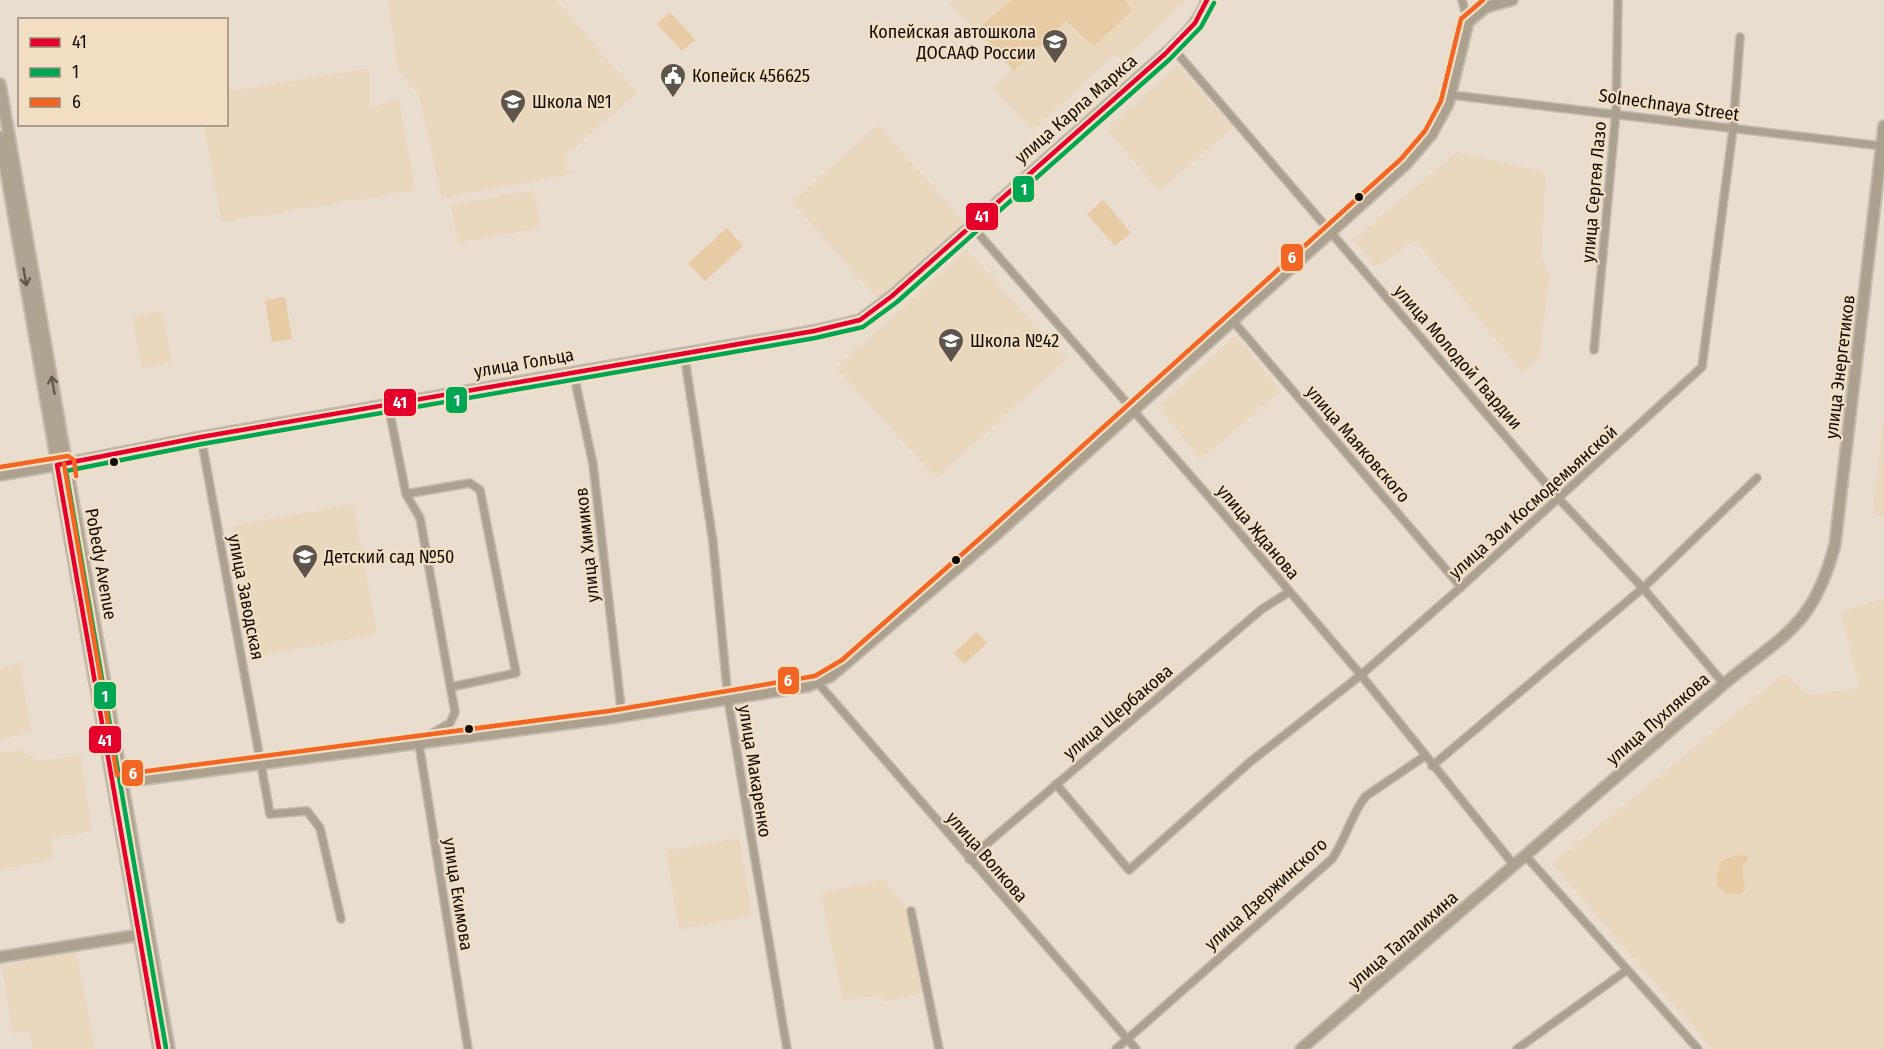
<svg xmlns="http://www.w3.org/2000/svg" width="1884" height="1049" viewBox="0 0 1884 1049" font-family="'Fira Sans Condensed',sans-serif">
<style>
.built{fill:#e9d7be}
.green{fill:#e7cba4}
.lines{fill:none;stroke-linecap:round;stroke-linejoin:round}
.street-casing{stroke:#c3bbaf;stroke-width:10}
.secondary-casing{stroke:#c3bbaf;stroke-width:14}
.primary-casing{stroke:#c3bbaf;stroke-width:14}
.street{stroke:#aca191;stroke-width:7}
.secondary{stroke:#aca18e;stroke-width:10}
.primary{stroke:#afa492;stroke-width:10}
.bus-1-casing{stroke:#f2dec3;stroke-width:9}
.bus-2-casing{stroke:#f2dec3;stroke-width:9}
.bus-3-casing{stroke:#f2dec3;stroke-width:9}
.bus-1{stroke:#e4002b;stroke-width:4.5}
.bus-2{stroke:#00a651;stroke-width:4.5}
.bus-3{stroke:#f26522;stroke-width:4.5}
.oneway{stroke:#60584b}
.bus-dot{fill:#120c04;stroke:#f2dec3;stroke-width:2}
.labels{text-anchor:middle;stroke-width:4.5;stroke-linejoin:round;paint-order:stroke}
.poi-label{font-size:18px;fill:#120c04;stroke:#f2dec3;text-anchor:start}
.street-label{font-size:18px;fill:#120c04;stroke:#f2dec3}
.line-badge{stroke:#f2dec3;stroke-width:2}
.badge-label{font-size:16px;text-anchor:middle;font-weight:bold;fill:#fff}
</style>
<rect width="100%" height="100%" fill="#e8ddce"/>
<g class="built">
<path d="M388,0h168l81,93 -72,63 5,18 -128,24 -23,-103 -21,-25z"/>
<path d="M952,0h234l-64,61 -7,-7 -82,77 -40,-43 19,-18 -63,-67z"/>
<path d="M1178,65l55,62 -74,64 -52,-62z"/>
<path d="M370,68v40l29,-9 16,91 -193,32 -18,-97 22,-1 1,-32z"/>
<path d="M878,125l86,97 -86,77 -86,-97z"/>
<path d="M1457,152l89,21 -5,85 9,16 -11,84 -16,15 -108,-133 -39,27 -23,-27z"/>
<path d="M534,190l7,38 -83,15 -7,-38z"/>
<path d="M967,250l99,110 -130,118 -100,-110z"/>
<path d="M162,311l10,51 -30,6 -10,-51z"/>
<path d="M1236,335l44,56 -80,69 -41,-54z"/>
<path d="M1884,411v107l-11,-5z"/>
<path d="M353,504l24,130 -119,22 -25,-130z"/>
<path d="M1884,598v451h-172l-160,-185 232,-190 25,21 51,-7 -19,-76z"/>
<path d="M20,663l11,69 -31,7v-70z"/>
<path d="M21,750l17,11 42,-6 12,76 -41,7 2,22 -53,9v-116z"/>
<path d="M739,838l13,78 -73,13 -13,-78z"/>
<path d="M883,880l23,26 16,87 -39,9 -2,-7 -38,5 -22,-107z"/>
<path d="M76,951l19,98h-62l-3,-18 -17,2 -11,-67z"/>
</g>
<g class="green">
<path d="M1012,0h113l7,10 -38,36 -28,-25 -52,49 -36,-41z"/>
<path d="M670,12l25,28 -13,11 -25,-27z"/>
<path d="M1103,200l28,33 -16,13 -28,-32z"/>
<path d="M727,228l16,18 -38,35 -17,-18z"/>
<path d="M285,297l7,42 -20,3 -7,-42z"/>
<path d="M977,632l10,11 -23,21 -10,-11z"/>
<path d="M1737,855l12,1 -7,11 3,22 -5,5h-12l-10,-8 -1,-11 5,-14z"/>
</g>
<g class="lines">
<defs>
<g id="street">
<path d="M1462,0l6,22"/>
<path d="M1172,47l388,453 83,88 81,96"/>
<path d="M1451,95l431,51"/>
<path d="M970,224l240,274 151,177 153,190"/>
<path d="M1233,321l228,266"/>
<path d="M1594,350l22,-238 2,-112"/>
<path d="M684,353l29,189 15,157 59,350"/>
<path d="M573,371l20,93 29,252"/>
<path d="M388,404l18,90 14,24 35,194 -5,11 -19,11v8"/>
<path d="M201,437l69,377 37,-3 13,17 21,91"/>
<path d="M406,494l64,-11 10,7 36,183 -65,14"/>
<path d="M818,683l318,366"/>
<path d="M419,744l49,305"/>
<path d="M1432,766l211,-178 114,-110"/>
<path d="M1056,784l73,86 121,-108 111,-87 100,-88 241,-220 31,-238 7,-92"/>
<path d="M1525,855l173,194"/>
<path d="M969,859l293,-250 27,-17"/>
<path d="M911,911l28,138"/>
<path d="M1116,1049l216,-190c14,-20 19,-45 34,-63l59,-40"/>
<path d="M1517,1049l110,-79"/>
</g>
<g id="secondary">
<path d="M67,463l134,-26 613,-106 46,-11 32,-24 273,-242c18,-17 34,-31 42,-54"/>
<path d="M0,475l57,-10"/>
<path d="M122,782l488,-64 198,-32 23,-10 159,-136 416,-376 25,-29 17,-31 20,-82 18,-15 26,-7"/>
<path d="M0,957l139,-22"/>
<path d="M1301,1049l423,-365c60,-50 90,-58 111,-140l49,-418"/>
</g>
<g id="primary">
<path d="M0,84l169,965"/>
<path d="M0,137l159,912"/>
</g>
</defs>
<use href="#street" class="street-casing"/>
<use href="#secondary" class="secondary-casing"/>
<use href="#primary" class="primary-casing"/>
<use href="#street" class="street"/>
<use href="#secondary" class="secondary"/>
<use href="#primary" class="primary"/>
<defs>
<path id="bus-1" d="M159,1049l-102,-584 144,-28 613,-106 46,-11 32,-24 273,-242 30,-31 12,-23"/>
<path id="bus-2" d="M166,1048l-100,-577 136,-27 613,-106 48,-11 34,-25 273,-243 31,-32 13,-24"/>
<g id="bus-3">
<path d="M64,464l53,311 492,-64 206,-35 27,-16 143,-126 416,-375 24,-28 16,-30 20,-82 22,-19"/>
<path d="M0,467l68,-11 6,4 2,16"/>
</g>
</defs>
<use href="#bus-1" class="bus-1-casing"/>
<use href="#bus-2" class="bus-2-casing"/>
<use href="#bus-3" class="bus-3-casing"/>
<use href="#bus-1" class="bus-1"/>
<use href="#bus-2" class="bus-2"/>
<use href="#bus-3" class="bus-3"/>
</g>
<defs><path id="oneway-shaft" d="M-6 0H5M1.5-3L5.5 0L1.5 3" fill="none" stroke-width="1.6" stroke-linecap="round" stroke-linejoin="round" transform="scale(1.5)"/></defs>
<g class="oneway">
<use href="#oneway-shaft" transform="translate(25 277) rotate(80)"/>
<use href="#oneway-shaft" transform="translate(53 385) rotate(-100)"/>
</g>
<defs>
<symbol id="university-pin" viewBox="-11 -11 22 30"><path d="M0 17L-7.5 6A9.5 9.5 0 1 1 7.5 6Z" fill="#5d554b" stroke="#f2dec3"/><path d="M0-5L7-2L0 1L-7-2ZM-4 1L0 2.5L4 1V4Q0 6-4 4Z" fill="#fff"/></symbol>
<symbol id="civic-pin" viewBox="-11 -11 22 30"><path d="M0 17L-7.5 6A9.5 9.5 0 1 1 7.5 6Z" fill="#5d554b" stroke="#f2dec3"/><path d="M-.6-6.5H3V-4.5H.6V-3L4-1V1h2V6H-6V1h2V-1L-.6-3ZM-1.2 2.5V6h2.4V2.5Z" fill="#fff"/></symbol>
<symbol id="school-pin" viewBox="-11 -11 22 30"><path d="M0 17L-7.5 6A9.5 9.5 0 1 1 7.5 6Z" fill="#5d554b" stroke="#f2dec3"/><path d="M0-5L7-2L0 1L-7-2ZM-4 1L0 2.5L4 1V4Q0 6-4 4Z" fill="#fff"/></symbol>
</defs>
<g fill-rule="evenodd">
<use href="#university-pin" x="1040" y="27" width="30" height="40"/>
<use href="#civic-pin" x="658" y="61" width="30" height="40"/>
<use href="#school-pin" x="498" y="87" width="30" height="40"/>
<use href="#school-pin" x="936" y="326" width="30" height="40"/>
<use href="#school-pin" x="290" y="542" width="30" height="40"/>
</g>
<g class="bus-dot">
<circle cx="1359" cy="197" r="5"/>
<circle cx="114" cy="462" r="5"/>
<circle cx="956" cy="560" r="5"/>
<circle cx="469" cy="729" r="5"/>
</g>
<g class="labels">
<g class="poi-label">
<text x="1036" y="38" text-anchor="end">Копейская автошкола<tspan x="1036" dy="21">ДОСААФ России</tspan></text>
<text x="692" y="82">Копейск 456625</text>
<text x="532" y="108">Школа №1</text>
<text x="970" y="347">Школа №42</text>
<text x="324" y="563">Детский сад №50</text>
</g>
<g class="street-label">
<text transform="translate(1669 105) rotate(8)" y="6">Solnechnaya Street</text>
<text transform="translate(1076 109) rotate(-41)" y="6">улица Карла Маркса</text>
<text transform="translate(1594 192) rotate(-85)" y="6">улица Сергея Лазо</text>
<text transform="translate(1458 357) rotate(49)" y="6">улица Молодой Гвардии</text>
<text transform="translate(524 363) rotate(-10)" y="6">улица Гольца</text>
<text transform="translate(1840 367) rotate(-83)" y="6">улица Энергетиков</text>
<text transform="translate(1358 444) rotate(49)" y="6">улица Маяковского</text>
<text transform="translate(1533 502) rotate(-42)" y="6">улица Зои Космодемьянской</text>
<text transform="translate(1258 532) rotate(50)" y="6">улица Жданова</text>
<text transform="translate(587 545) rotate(-96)" y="6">улица Химиков</text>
<text transform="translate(101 564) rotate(80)" y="6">Pobedy Avenue</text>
<text transform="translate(246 597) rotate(79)" y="6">улица Заводская</text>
<text transform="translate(1118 712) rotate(-40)" y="6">улица Щербакова</text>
<text transform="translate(1658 719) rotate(-41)" y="6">улица Пухлякова</text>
<text transform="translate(755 771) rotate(81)" y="6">улица Макаренко</text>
<text transform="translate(987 857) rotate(49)" y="6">улица Волкова</text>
<text transform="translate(458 894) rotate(81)" y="6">улица Екимова</text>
<text transform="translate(1266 894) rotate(-42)" y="6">улица Дзержинского</text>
<text transform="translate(1403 940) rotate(-41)" y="6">улица Талалихина</text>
</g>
</g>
<g class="line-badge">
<rect x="1012" y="175" width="23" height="28" rx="6" fill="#00a651"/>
<rect x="965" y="202" width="34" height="29" rx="6" fill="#e4002b"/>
<rect x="1280" y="243" width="24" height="29" rx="6" fill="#f26522"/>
<rect x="445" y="386" width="23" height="28" rx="6" fill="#00a651"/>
<rect x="383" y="388" width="34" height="29" rx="6" fill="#e4002b"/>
<rect x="777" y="666" width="23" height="29" rx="6" fill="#f26522"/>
<rect x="93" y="681" width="24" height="29" rx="6" fill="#00a651"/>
<rect x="88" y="725" width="34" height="29" rx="6" fill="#e4002b"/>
<rect x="121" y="759" width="23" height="28" rx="6" fill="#f26522"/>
</g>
<g class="badge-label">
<text x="1024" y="195">1</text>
<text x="982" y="222">41</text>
<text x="1292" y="263">6</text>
<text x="457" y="406">1</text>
<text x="400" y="408">41</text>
<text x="788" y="686">6</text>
<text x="105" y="702">1</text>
<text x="105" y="746">41</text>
<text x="133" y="779">6</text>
</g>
<rect x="18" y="18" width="210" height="108" fill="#f2dec3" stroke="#988a77" stroke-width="1.5"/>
<rect x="30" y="38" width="30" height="9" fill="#e4002b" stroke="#988a77" stroke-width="1.5"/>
<text x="72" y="48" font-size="18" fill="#120c04">41</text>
<rect x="30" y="68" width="30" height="9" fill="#00a651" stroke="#988a77" stroke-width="1.5"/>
<text x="72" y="78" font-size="18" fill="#120c04">1</text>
<rect x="30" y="98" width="30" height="9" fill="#f26522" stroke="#988a77" stroke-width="1.5"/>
<text x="72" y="108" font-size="18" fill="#120c04">6</text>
</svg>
